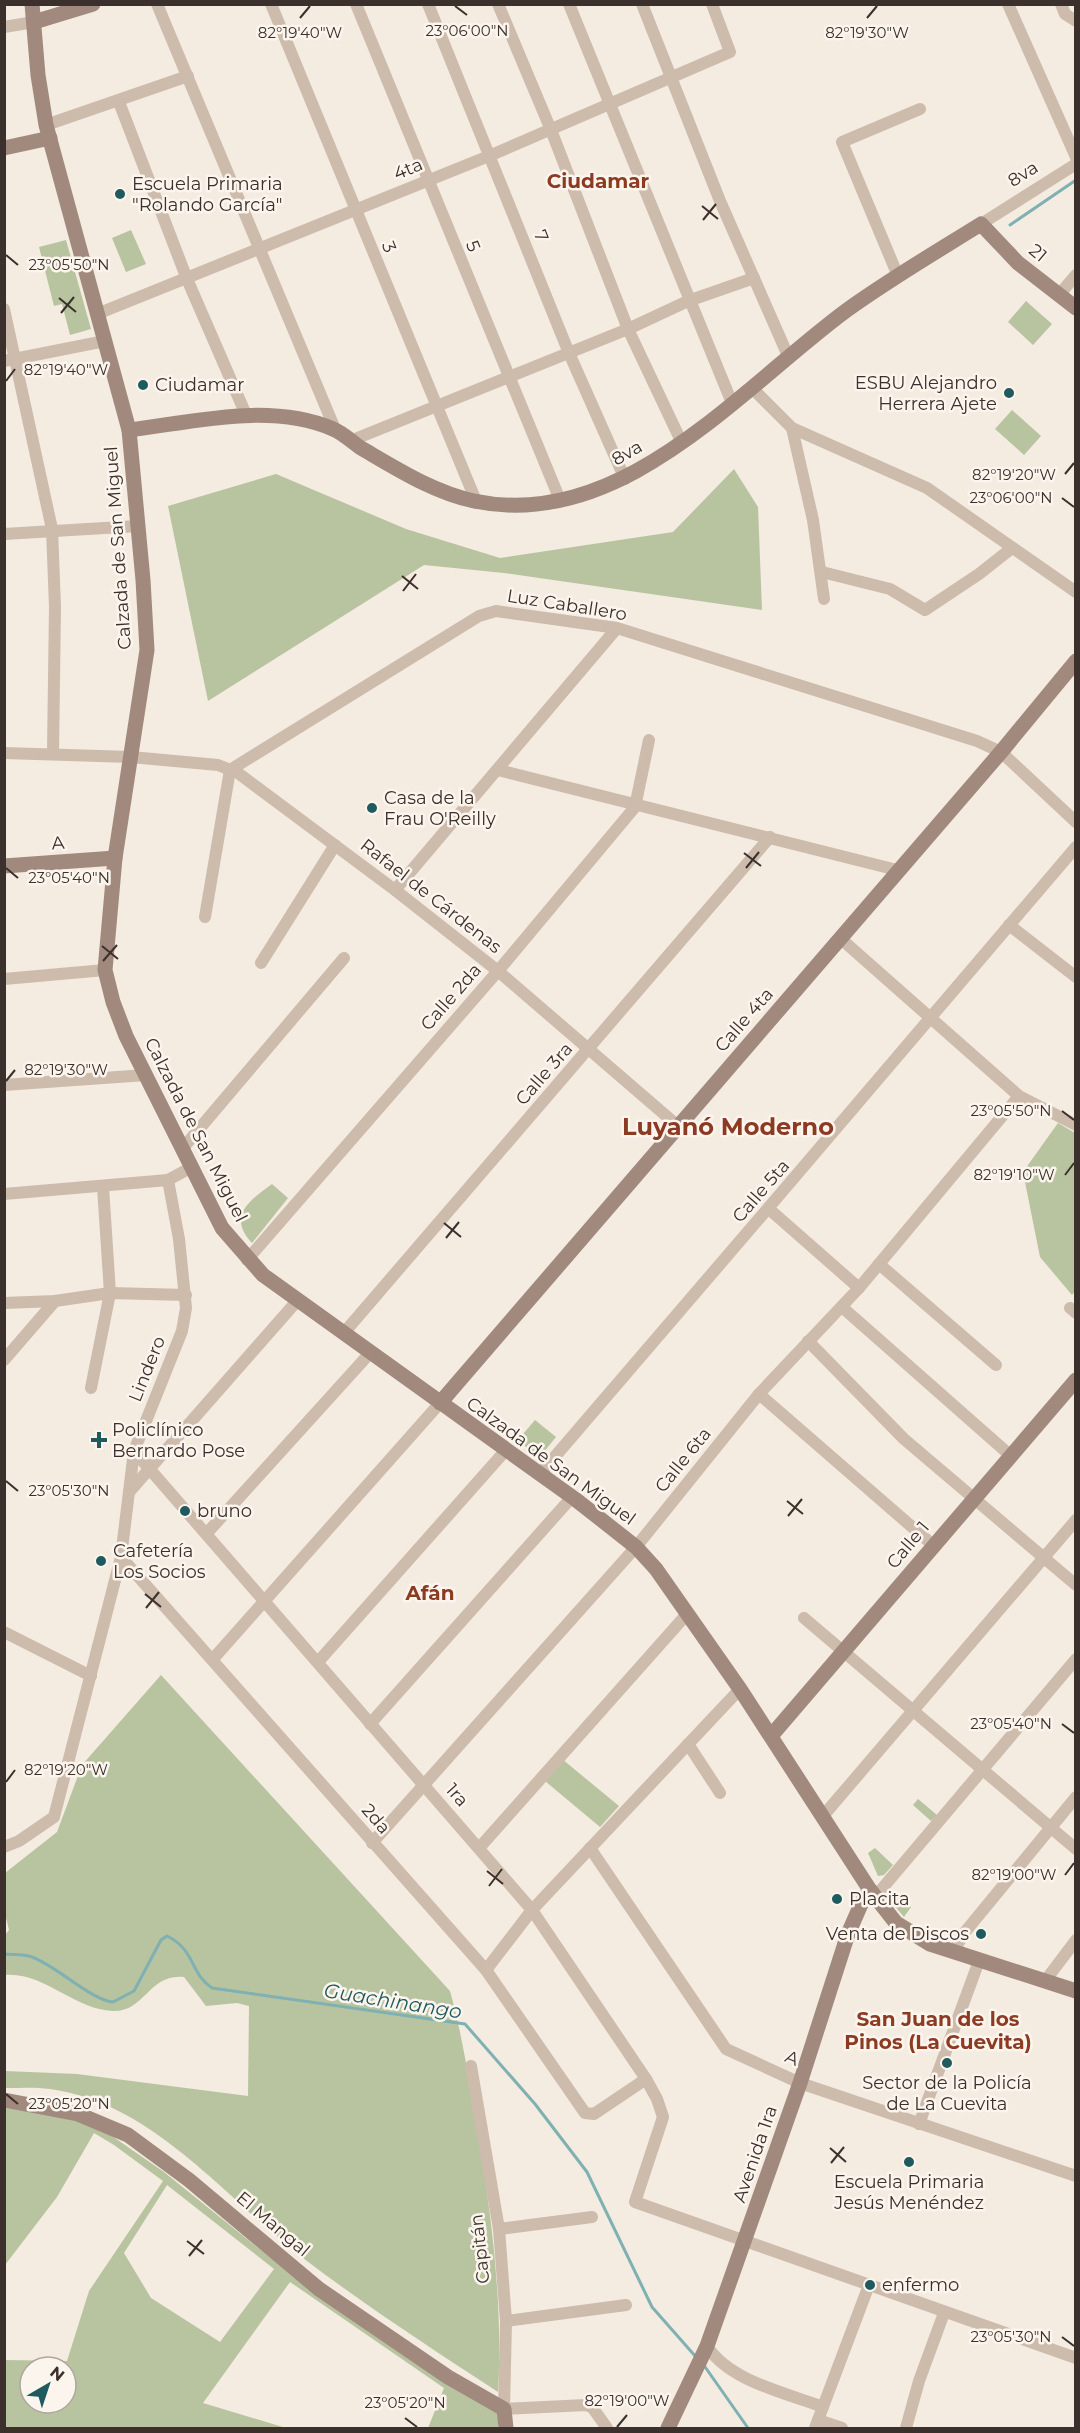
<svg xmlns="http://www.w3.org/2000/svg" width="1080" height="2433" viewBox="0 0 1080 2433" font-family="Montserrat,sans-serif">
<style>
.green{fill:#b8c4a0;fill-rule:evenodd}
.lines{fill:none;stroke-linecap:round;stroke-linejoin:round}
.stream{stroke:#7fb0b2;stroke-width:3}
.street{stroke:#cdbbac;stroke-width:12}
.secondary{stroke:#a18a7d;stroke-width:15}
.ticks{fill:none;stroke:#3b302b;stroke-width:2}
.poi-dot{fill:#1f5a5e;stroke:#fbf5ee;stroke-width:2}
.labels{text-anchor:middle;stroke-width:5;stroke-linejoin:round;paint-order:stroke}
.street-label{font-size:18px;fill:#3b302b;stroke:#fbf5ee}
.poi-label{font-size:18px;fill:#3b302b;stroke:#fbf5ee;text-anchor:start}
.neighbourhood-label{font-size:20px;font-weight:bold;fill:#8c3b22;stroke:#fbf5ee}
.water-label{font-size:20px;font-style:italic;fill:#1f5a5e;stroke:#fbf5ee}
.district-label{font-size:24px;font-weight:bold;fill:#8c3b22;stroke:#fbf5ee}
.ticks-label{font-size:15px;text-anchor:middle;fill:#3b302b;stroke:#fbf5ee;stroke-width:5;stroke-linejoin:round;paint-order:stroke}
</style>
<rect width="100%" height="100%" fill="#f4ebe1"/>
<g class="green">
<path d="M131,230l15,34 -20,8 -14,-34z"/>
<path d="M66,240l25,89 -21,6 -8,-31 -8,2 -15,-59z"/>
<path d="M1026,301l26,23 -19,21 -25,-23z"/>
<path d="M1012,410l29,26 -17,19 -29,-26z"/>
<path d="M734,469l24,38 4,103 -258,-37 -80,-8 -216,136 -40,-195 108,-32 130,55 94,29 173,-26z"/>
<path d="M1058,1123l17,10 1,157 -4,5 -32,-38 -17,-85z"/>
<path d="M272,1184l16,14 -36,45c-25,-27 -3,-42 20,-59z"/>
<path d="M535,1420l21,17 -17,21 -21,-18z"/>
<path d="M161,1675l289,316c13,47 20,95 28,143 14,85 25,172 20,258 -64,-42 -129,-84 -191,-131 -80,-60 -152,-158 -257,-172 -15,-2 -31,-1 -45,-1v-17l72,3 171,22 1,-90 -12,-3 -31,3 -22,-29c-35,-4 -39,35 -71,34 -39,-1 -68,-39 -108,-36v-40l4,-5 -4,-16v-41l52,-41 25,-67z"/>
<path d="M562,1759l57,47 -19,21 -55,-46z"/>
<path d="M918,1799l19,16 -6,6 -18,-16z"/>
<path d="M875,1848l18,17 -9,10 -6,1 -10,-23z"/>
<path d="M895,1892l16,15 -7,10 -11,-13z"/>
<path d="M5,2101l94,26 65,45 155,125 179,116v15h-70l16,-40 -154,-106 -87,121 83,25h-281v-68l62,1 22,-70 74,-110 -49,-36 -20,-12 -37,64 -52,68zM167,2185l107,84 -54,73 -69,-44 -27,-45zM30,2367h36v36h-36z"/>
</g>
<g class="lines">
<g class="stream">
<path d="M1010,225l66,-45"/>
<path d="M4,1954c9,1 20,0 28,3 25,9 59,43 81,45l21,-11 27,-51 6,-4c29,14 23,38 45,52l253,36 70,80 52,68 65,135 44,50"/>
<path d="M703,2364l45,64"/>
</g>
<g class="street">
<path d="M157,4l178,425"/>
<path d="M271,4l205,497"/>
<path d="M356,4l204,496"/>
<path d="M428,4l141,349 56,126"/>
<path d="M498,4l53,126 77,199 53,112"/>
<path d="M569,4l163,399"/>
<path d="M642,4l78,197 69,157"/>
<path d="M1008,4l68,153"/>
<path d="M1061,4l4,10 11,7"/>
<path d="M4,27l30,-5"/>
<path d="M119,102l68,177 60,138"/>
<path d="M46,125l142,-49"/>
<path d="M981,224l95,-60"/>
<path d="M898,276l-56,-134 78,-33"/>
<path d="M1059,295l17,-20"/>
<path d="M4,309l48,220 3,78 -2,146"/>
<path d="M97,314l392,-158 241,-104 -18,-48"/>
<path d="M4,361l101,-20"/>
<path d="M752,388l40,40 135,60 149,104"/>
<path d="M792,428l21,92 11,79"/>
<path d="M350,441l278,-112 60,-28 66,-23"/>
<path d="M4,534l134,-8"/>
<path d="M822,572l68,17 35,21 54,-36 33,-26"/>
<path d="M4,753l127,4 87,8 20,8 157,117 103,81 180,155"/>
<path d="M498,770l399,100"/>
<path d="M395,890l222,-262"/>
<path d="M205,917l25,-147 249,-154 17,-5 121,17 360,113 24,11 75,70"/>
<path d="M1009,925l67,52"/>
<path d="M840,938l179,158 57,29"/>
<path d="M261,963l74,-118"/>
<path d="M4,979l101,-9"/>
<path d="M4,1085l142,-10"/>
<path d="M183,1148l161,-190"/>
<path d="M4,1194l164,-14 24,-13"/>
<path d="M769,1209l90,79"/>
<path d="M247,1260l251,-289 137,-164 14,-67"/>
<path d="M879,1264l117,101"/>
<path d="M4,1303l51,-2 55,-8 76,2"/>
<path d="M842,1307l169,149"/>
<path d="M1070,1308l6,5"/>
<path d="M343,1334l427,-497"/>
<path d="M808,1341l96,98 172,146"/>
<path d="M4,1360l51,-59"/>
<path d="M91,1388l19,-95 -7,-106"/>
<path d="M759,1394l175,152"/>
<path d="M134,1451l398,459 114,169 11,20 6,18 -28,85 441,156"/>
<path d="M540,1474c180,-208 357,-418 536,-627"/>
<path d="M130,1491l167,-190"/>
<path d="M207,1533l163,-180"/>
<path d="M121,1557l365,413 99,143 9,1 52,-35"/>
<path d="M804,1618l272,231"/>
<path d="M4,1632l87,44"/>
<path d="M213,1659l227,-256"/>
<path d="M318,1662l188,-212"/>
<path d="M370,1724l202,-227"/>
<path d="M688,1744l32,49"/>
<path d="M823,1816l253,-296"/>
<path d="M372,1843l264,-296 123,-153 100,-106 160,-192"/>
<path d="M4,1847l15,-6 35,-24 67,-260 13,-106 48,-120 4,-23 -7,-69 -11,-59"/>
<path d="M480,1847l207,-233"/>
<path d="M590,1848l136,201 74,34 276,93"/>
<path d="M875,1897l201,-238"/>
<path d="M953,1952l12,-20 111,-135"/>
<path d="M486,1970l46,-60 208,-221"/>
<path d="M1045,1981l31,-41"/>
<path d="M471,2066l28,163 7,92 -2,88 82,-4 6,2 15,21"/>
<path d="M919,2124l60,-163"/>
<path d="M499,2229l93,-12"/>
<path d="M506,2321l120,-16"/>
<path d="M707,2346c22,35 79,47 116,61"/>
<path d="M818,2420l24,8"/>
<path d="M815,2428l54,-143"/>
<path d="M906,2428l13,-47 25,-68"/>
</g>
<g class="secondary">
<path d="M32,4l6,71 8,50 83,305 14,150 4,70 -32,208 -10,112 8,32 13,34 96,192 41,47 312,224 61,48 20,22 84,120 130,201 26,33 34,21 146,47"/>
<path d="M34,22l59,-18"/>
<path d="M4,148l46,-10"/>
<path d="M129,430c65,-8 141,-28 204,-1 10,4 19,13 28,19 36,21 72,44 113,53 148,31 267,-113 373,-191 43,-31 89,-58 134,-86l37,39 58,45"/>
<path d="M4,866l111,-8"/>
<path d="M440,1403l561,-651 75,-91"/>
<path d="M771,1736l305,-356"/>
<path d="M4,2100l74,14 50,21 61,45 130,109 129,88 56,32 2,19"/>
<path d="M668,2428l39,-82 93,-263 48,-149 14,-32 8,-12"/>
</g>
</g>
<path class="ticks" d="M455,6l12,9M300,18l10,-12M867,18l10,-12M702,206l16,13M703,220l13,-16M6,255l12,10M59,298l17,14M61,313l13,-16M6,381l9,-12M1065,474l9,-11M1062,498l12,9M402,576l16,13M403,591l13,-17M744,853l17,13M6,868l12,10M746,868l13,-16M102,946l16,13M103,961l14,-16M6,1081l9,-11M1062,1111l12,9M1065,1175l9,-12M444,1223l17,14M446,1238l13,-16M6,1481l12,10M787,1501l16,13M788,1516l14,-17M145,1594l16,13M146,1608l13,-16M1062,1724l12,9M6,1782l9,-12M487,1871l16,13M1065,1875l9,-12M489,1886l13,-17M6,2094l12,10M830,2148l16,14M831,2163l13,-16M187,2241l17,13M189,2256l13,-16M1062,2337l12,9M405,2418l12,9M617,2427l10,-12"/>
<g class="poi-dot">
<circle cx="120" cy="194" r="6"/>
<circle cx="143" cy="385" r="6"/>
<circle cx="1009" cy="393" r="6"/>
<circle cx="372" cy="808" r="6"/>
<path d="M96 1431h6v6h6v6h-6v6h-6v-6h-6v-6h6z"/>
<circle cx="185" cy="1511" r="6"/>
<circle cx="101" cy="1561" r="6"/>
<circle cx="837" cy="1899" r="6"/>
<circle cx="981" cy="1934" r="6"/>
<circle cx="947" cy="2063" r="6"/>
<circle cx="909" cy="2162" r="6"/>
<circle cx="870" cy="2285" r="6"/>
</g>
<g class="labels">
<g class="street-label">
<text transform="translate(408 169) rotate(-23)" y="6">4ta</text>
<text transform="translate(1023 174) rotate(-32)" y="6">8va</text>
<text transform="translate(541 236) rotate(68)" y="6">7</text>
<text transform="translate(473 246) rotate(67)" y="6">5</text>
<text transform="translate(389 247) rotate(68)" y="6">3</text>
<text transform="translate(1038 253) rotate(40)" y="6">21</text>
<text transform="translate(627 453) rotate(-30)" y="6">8va</text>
<text transform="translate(118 548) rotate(-94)" y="6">Calzada de San Miguel</text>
<text transform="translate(567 605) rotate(9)" y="6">Luz Caballero</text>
<text transform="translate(58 843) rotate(-4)" y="6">A</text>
<text transform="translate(431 896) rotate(38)" y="6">Rafael de Cárdenas</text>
<text transform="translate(451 997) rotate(-49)" y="6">Calle 2da</text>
<text transform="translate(744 1020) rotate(-49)" y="6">Calle 4ta</text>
<text transform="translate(544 1074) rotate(-49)" y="6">Calle 3ra</text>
<text transform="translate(196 1130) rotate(63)" y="6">Calzada de San Miguel</text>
<text transform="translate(761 1191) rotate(-49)" y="6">Calle 5ta</text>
<text transform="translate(147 1369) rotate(-68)" y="6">Lindero</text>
<text transform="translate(683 1460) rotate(-51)" y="6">Calle 6ta</text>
<text transform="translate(551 1461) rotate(36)" y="6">Calzada de San Miguel</text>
<text transform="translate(908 1545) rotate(-50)" y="6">Calle 1</text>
<text transform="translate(457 1795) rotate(48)" y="6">1ra</text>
<text transform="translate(376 1819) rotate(49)" y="6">2da</text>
<text transform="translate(792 2058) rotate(23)" y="6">A</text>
<text transform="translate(755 2154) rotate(-71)" y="6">Avenida 1ra</text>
<text transform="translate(273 2224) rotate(40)" y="6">El Mangal</text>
<text transform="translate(480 2249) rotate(-96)" y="6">Capitán</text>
</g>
<g class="poi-label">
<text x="132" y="190">Escuela Primaria<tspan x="132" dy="21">"Rolando García"</tspan></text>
<text x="997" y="389" text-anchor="end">ESBU Alejandro<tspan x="997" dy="21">Herrera Ajete</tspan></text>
<text x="155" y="391">Ciudamar</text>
<text x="384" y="804">Casa de la<tspan x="384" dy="21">Frau O'Reilly</tspan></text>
<text x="112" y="1436">Policlínico<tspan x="112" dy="21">Bernardo Pose</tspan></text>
<text x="197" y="1517">bruno</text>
<text x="113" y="1557">Cafetería<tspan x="113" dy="21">Los Socios</tspan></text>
<text x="849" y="1905">Placita</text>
<text x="969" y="1940" text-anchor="end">Venta de Discos</text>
<text x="947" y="2089" text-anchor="middle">Sector de la Policía<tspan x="947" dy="21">de La Cuevita</tspan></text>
<text x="909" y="2188" text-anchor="middle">Escuela Primaria<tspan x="909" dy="21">Jesús Menéndez</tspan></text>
<text x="882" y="2291">enfermo</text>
</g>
<g class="neighbourhood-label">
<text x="598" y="188">Ciudamar</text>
<text x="430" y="1600">Afán</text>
<text x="938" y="2026">San Juan de los<tspan x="938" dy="23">Pinos (La Cuevita)</tspan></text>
</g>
<g class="water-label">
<text transform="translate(393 2001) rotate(9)" y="7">Guachinango</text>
</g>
<g class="district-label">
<text x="728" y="1135">Luyanó Moderno</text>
</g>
</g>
<g class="ticks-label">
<text x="467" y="36">23°06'00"N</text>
<text x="300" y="38">82°19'40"W</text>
<text x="867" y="38">82°19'30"W</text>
<text x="69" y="270">23°05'50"N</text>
<text x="66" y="375">82°19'40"W</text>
<text x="1014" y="480">82°19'20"W</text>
<text x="1011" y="503">23°06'00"N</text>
<text x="69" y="883">23°05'40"N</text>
<text x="66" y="1075">82°19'30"W</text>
<text x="1011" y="1116">23°05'50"N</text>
<text x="1014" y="1180">82°19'10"W</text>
<text x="69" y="1496">23°05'30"N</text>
<text x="1011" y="1729">23°05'40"N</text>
<text x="66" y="1775">82°19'20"W</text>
<text x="1014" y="1880">82°19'00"W</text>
<text x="69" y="2109">23°05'20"N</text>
<text x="1011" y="2342">23°05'30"N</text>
<text x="627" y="2406">82°19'00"W</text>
<text x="405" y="2408">23°05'20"N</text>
</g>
<rect width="1080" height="2433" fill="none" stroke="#3b302b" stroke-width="12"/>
<g transform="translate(48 2385) rotate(39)"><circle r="28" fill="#fbf5ee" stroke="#aea6a0" stroke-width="1.5"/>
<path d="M0-4.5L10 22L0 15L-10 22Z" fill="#1f5a5e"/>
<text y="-9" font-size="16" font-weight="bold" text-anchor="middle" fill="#3b302b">N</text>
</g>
</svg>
